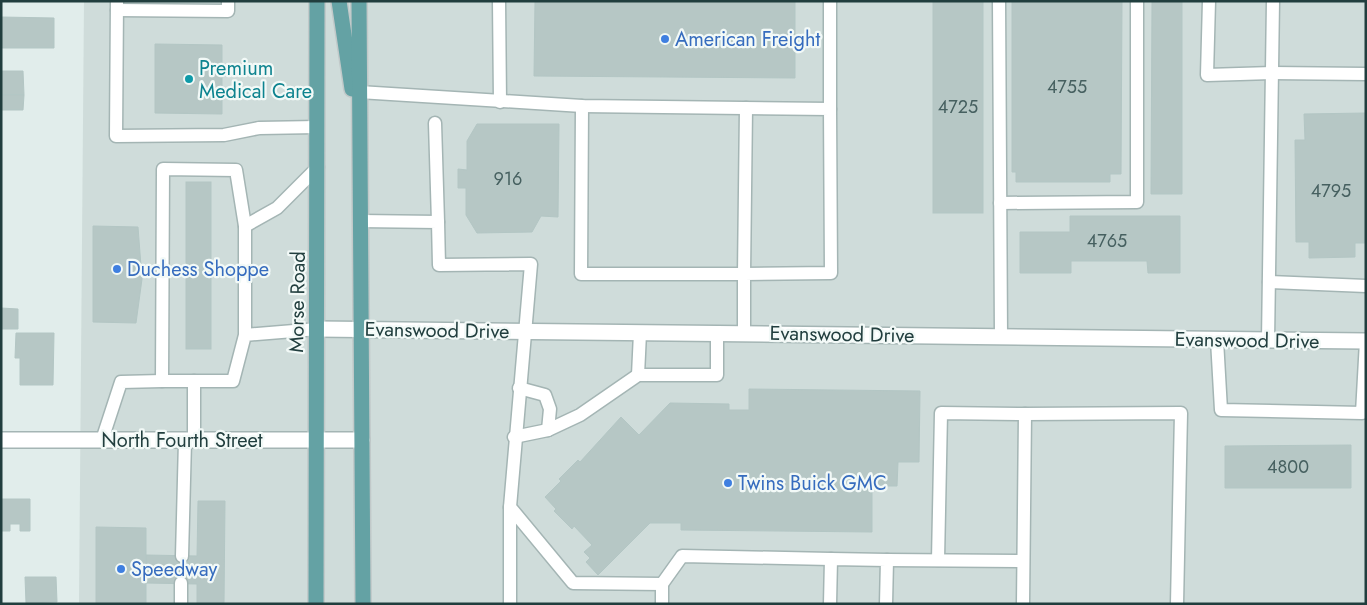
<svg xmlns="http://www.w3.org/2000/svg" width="1367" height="605" viewBox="0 0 1367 605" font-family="Jost,sans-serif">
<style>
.built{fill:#cfdcda}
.building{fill:#b6c7c5;stroke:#b3c6c4}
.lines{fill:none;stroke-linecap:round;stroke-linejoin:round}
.lane-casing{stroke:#a4b5b4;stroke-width:15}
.street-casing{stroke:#a4b5b4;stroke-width:18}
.primary-casing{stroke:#c1c9c9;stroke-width:18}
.lane{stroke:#fff;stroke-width:12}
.street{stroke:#fff;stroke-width:15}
.primary{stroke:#64a2a4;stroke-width:15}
.shop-dot{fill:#3f7fe0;stroke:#f2f9f7;stroke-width:2}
.culture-dot{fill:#0f9aa8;stroke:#f2f9f7;stroke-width:2}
.labels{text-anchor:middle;stroke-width:4.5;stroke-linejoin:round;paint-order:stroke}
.number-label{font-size:18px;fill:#466060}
.shop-label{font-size:20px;fill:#366cbe;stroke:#f2f9f7;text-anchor:start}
.culture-label{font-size:20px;fill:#0d838f;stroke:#f2f9f7;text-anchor:start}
.street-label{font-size:20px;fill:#213e3e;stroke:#f2f9f7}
</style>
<rect width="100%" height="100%" fill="#e1edeb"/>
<path class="built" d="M84,1h1282v603h-1287z"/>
<g class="building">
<path d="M535,1h260v77l-261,-2z"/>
<rect x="933" y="1" width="50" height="212"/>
<path d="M1012,1h110l-1,173h-11v8h-94v-10h-4z"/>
<path d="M1152,1h30v193h-31z"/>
<path d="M1,17l53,1v30h-53z"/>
<path d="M155,44l67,1v69l-67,-1z"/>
<path d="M1,71h22l1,24h-23z"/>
<path d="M1,95h23l-1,15h-22z"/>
<path d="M1366,113v130h-11v14l-46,1v-16h-13l-1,-102h10l-1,-26z"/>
<path d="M477,124h82l-1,93 -17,-1 -9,16 -55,1 -11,-18v-27h-8v-19l9,1v-29z"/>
<rect x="186" y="182" width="25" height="167"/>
<path d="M1070,216h110v57h-32l-1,-12h-76v12h-51v-41h50z"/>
<path d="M93,226l45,1 4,52 -6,44 -43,-1z"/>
<path d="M1,308l17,1v20h-17z"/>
<path d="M16,333h38l-1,52h-33v-27h-5z"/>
<path d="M749,389l171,2 -1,71h-21l-1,24h-25v46l-191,-2v-7h-31l-52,52 -12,-13 4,-4 -6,-6 8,-7 -18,-19 -2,3 -18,-18 2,-2 -11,-12 16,-16 -2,-2 19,-19 2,2 41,-45 18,18 31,-32 59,1v6h20z"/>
<path d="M1351,445v43h-126v-42z"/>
<path d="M1,499h29v32h-10v-7h-10v7h-9z"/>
<path d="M198,501h27l-1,103h-27v-20l-51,-1v-28l51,1z"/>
<path d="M96,527l50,1v76h-50z"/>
<path d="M25,577h31l1,25 -31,1z"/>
</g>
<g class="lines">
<defs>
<g id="lane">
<path d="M117,1l-1,135 108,-1 35,-7 58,-1"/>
<path d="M499,1l1,101"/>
<path d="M999,1l2,335"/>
<path d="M1209,1l-2,74 65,-2 94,1"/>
<path d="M117,10l111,1v-10"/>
<path d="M359,92l223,14 248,3 1,164 -87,1v59"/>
<path d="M582,106l-1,168h163l2,-166"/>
<path d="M830,109v-108"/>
<path d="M435,123l3,99"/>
<path d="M1000,203l137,-1v-201"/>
<path d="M360,221l78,1 1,43 92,-1 -21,243 63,76 89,1 20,-28 149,3"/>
<path d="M245,226l32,-18 41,-41"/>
<path d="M1269,282l97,4"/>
<path d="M245,335l-12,46h-71l1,-212 73,1 9,56v109l73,-6"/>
<path d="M1217,340l4,70 141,3 4,-72"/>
<path d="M1268,341l5,-340"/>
<path d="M638,375l2,-42"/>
<path d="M519,388l26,7 5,14 -2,21"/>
<path d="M514,437l34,-7 32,-15 58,-40h79v-42"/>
<path d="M102,440l19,-58 41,-1"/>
<path d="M194,441v-60"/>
<path d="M510,507v97"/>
<path d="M182,556l3,-115"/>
<path d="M887,560l136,1"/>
<path d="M938,560l3,-147 84,1"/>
<path d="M181,583v21"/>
<path d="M662,604v-20"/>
<path d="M830,604l1,-45 56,1 -1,44"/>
<path d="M1023,604l2,-190 156,-1 -4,191"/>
</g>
<g id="street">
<path d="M318,329l1048,12"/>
<path d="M1,440h361"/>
</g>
<g id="primary">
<path d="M339,1l13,88"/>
<path d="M359,1l4,603"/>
<path d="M316,604l1,-603"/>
</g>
</defs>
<use href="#lane" class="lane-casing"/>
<use href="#street" class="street-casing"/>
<use href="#primary" class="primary-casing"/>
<use href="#lane" class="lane"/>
<use href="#street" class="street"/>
<use href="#primary" class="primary"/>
</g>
<g class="shop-dot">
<circle cx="665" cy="39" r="5"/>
<circle cx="117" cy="269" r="5"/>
<circle cx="728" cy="483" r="5"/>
<circle cx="121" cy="569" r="5"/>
</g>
<circle class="culture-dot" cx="189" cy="79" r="5"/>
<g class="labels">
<g class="number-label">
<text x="1067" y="93">4755</text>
<text x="958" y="113">4725</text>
<text x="508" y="185">916</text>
<text x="1331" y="197">4795</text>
<text x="1107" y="247">4765</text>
<text x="1288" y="473">4800</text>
</g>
<g class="shop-label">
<text x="675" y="46">American Freight</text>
<text x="127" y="276">Duchess Shoppe</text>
<text x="738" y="490">Twins Buick GMC</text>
<text x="131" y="576">Speedway</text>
</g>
<g class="culture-label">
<text x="199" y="75">Premium<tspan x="199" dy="23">Medical Care</tspan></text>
</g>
<g class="street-label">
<text transform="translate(297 302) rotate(-89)" y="7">Morse Road</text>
<text transform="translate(437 330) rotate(1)" y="7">Evanswood Drive</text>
<text transform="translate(842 334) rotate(1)" y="7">Evanswood Drive</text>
<text transform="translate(1247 340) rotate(1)" y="7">Evanswood Drive</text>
<text x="182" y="447">North Fourth Street</text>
</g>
</g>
<rect width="1367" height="605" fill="none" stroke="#213e3e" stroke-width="5"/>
</svg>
